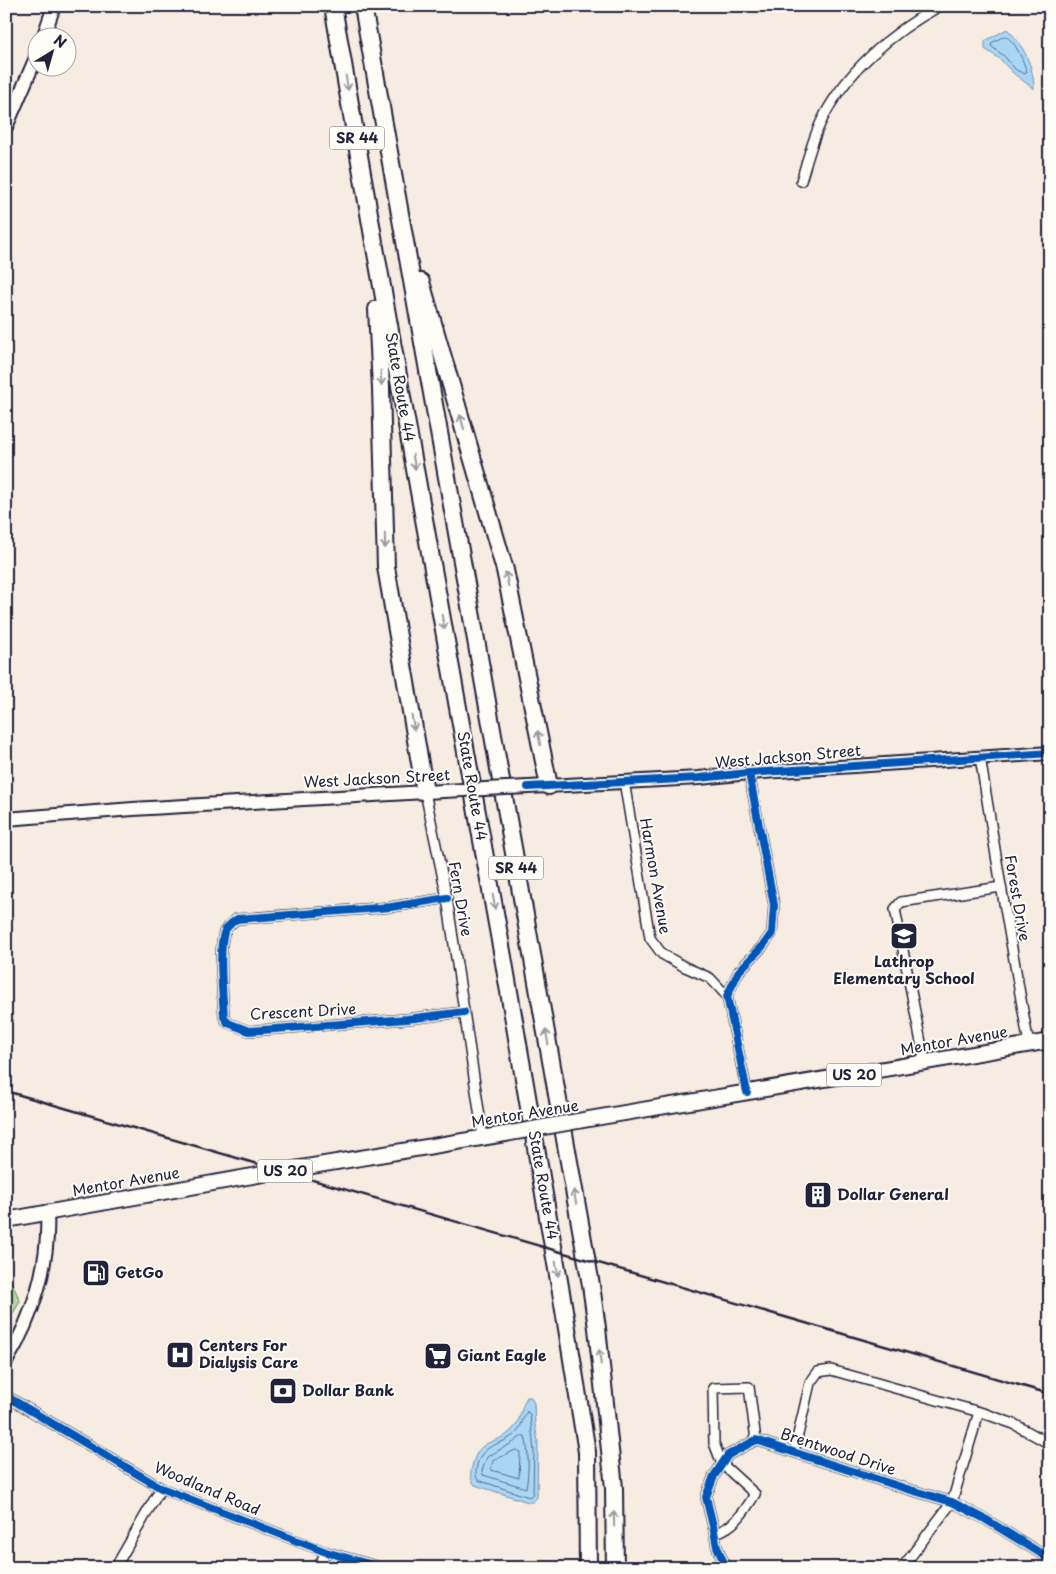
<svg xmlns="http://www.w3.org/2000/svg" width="1056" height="1574" viewBox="0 0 1056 1574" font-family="'Playpen Sans',sans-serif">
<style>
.green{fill:#afda98;stroke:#687e6a}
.water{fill:#aad6f6;stroke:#748eab}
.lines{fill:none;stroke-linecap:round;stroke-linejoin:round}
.shore{stroke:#586a86;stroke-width:1}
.street-casing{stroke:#22223b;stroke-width:12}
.secondary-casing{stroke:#22223b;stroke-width:16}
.primary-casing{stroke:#22223b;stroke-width:18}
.highway-casing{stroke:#22223b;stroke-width:20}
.street{stroke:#fdfcf7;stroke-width:9}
.secondary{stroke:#fdfcf7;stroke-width:12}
.primary{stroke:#fdfcf7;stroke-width:14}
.highway{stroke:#fdfcf7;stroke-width:16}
.rail{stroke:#22223b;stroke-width:2.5}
.secondary-bridge-casing{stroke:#22223b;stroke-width:16;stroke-linecap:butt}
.primary-bridge-casing{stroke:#22223b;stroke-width:18;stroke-linecap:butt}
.secondary-bridge{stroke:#fdfcf7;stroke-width:12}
.primary-bridge{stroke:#fdfcf7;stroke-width:14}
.cycleway-casing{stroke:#fdfcf7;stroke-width:11}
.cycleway{stroke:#0057b8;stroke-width:8}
.oneway{stroke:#9a9aa2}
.labels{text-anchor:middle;stroke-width:4;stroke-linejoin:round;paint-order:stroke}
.shield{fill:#fdfcf7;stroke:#646373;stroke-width:1}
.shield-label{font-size:14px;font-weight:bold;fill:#22223b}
.street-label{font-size:15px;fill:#22223b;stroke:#fdfcf7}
.poi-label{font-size:15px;font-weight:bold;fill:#22223b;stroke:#fdfcf7;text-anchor:start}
</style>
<rect width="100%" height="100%" fill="#f7ece2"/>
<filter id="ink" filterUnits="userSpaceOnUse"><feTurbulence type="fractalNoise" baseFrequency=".02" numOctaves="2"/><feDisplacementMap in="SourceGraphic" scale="10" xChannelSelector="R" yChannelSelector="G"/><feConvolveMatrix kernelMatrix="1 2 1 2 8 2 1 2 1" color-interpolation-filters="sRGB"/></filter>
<g filter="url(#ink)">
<path class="green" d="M6,1269l14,32 -14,25z"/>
<g class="water">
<path d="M1007,29c16,15 27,38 27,60l-21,-16 -12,-13 -16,-11v-8z"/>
<path d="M527,1397h4l3,6 1,22 3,16 -1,56 -4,5h-5l-53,-17c-5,-6 -5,-11 -3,-18 7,-32 24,-20 41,-38 8,-8 8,-23 14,-32z"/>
</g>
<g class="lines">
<g class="shore">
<path d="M1005,36c11,5 18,25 22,36l-2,2 -9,-4 -12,-14 -13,-10 1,-3z"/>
<path d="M527,1412l3,2 4,37 -1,43 -4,3 -51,-17c-3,-4 -2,-9 -1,-15 6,-23 24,-18 39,-32 6,-6 6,-15 11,-21z"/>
<path d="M522,1436h3c4,15 4,37 1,52l-43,-13 -1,-4 5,-14 27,-15z"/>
<path d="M516,1450l4,2 -1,26 -28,-8 2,-9z"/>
</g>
<defs>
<g id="street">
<path d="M801,181c6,-20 11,-40 20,-59 24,-50 71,-90 119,-116"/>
<path d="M980,757l20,123 29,165"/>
<path d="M624,781l26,157 12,16 23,13 25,11 17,18"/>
<path d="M425,792l22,106 36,239"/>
<path d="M447,898l-56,9 -154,12c-6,4 -11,8 -13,14 -6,18 -1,64 0,84l4,6 21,8 158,-12 57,-7"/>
<path d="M925,1063l-30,-154 6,-7 100,-15"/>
<path d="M747,1092l-20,-96 12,-25 23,-24 10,-14 2,-28 -25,-132"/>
<path d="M6,1396l155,92 165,64 57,16"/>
<path d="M794,1452l16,-69 8,-11 13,-2 152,43 31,11 36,20"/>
<path d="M715,1533c19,-5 30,-22 40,-39l-33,-30 -8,-21 -1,-55 36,-1 7,53"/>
<path d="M115,1568l46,-80"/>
<path d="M318,1568l8,-16"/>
<path d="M728,1568l-3,-3 -8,-18 -4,-21 -7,-29 8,-21 14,-21 28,-15 148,48 48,14 33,17 65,40"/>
<path d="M902,1568l50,-66 27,-90"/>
</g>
<g id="secondary">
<path d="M43,38l11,-32"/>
<path d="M6,127l32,-74"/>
<path d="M528,787l171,-9 50,-5 301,-20"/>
<path d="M6,819l127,-10 310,-18"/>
<path d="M6,1362c27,-45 44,-98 41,-150"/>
</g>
<g id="primary">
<path d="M589,1119l461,-78"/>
<path d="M6,1220l252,-45 247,-41"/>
</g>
<g id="highway">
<path d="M333,6l41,236 129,715 60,347 24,148 1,116"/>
<path d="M363,6l228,1279 6,43 17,160 1,80"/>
<path d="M421,282l84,288 44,216"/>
<path d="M377,309l4,79 5,179 39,225"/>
</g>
</defs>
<use href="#street" class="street-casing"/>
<use href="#secondary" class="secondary-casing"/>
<use href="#primary" class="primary-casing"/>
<use href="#highway" class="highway-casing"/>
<use href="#street" class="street"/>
<use href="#secondary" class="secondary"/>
<use href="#primary" class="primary"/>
<use href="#highway" class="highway"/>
<path class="rail" d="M6,1091l1044,303"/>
<defs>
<path id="secondary-bridge" d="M443,791l85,-4"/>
<path id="primary-bridge" d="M505,1134l84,-15"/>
</defs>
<use href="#secondary-bridge" class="secondary-bridge-casing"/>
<use href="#primary-bridge" class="primary-bridge-casing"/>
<use href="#secondary-bridge" class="secondary-bridge"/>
<use href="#primary-bridge" class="primary-bridge"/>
<defs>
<g id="cycleway">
<path d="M528,787l171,-9 50,-5 301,-20"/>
<path d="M447,898l-56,9 -154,12c-6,4 -11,8 -13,14 -6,18 -1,64 0,84l4,6 21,8 158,-12 57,-7"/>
<path d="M747,1092l-20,-96 12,-25 23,-24 10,-14 2,-28 -25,-132"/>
<path d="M6,1396l155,92 165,64 57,16"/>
<path d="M728,1568l-3,-3 -8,-18 -4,-21 -7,-29 8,-21 14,-21 28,-15 148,48 48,14 33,17 65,40"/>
</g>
</defs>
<use href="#cycleway" class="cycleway-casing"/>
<use href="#cycleway" class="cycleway"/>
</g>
<defs><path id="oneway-shaft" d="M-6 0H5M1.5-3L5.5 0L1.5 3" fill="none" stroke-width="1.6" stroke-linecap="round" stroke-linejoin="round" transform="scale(1.25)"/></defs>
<g class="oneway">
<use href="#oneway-shaft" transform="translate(347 83) rotate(80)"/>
<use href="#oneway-shaft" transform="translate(381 378) rotate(87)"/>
<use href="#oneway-shaft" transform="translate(462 422) rotate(-106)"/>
<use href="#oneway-shaft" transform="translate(414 462) rotate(80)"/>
<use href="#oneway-shaft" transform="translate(385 541) rotate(89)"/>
<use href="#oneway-shaft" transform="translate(507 579) rotate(-101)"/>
<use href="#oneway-shaft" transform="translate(443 622) rotate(80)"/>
<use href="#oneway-shaft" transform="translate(413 723) rotate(80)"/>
<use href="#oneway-shaft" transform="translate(539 738) rotate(-101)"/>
<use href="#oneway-shaft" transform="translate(494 902) rotate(80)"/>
<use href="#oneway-shaft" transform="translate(547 1037) rotate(-100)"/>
<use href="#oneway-shaft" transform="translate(575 1197) rotate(-100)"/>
<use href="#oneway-shaft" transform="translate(557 1269) rotate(80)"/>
<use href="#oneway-shaft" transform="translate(600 1357) rotate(-96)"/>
<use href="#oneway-shaft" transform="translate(614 1519) rotate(-91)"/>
</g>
</g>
<defs>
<symbol id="school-square" viewBox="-11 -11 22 22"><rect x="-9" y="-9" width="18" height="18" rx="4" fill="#22223b" stroke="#fdfcf7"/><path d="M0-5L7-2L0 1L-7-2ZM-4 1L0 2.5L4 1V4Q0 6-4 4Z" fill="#fff"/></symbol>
<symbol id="building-square" viewBox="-11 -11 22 22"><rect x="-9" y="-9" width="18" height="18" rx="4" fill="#22223b" stroke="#fdfcf7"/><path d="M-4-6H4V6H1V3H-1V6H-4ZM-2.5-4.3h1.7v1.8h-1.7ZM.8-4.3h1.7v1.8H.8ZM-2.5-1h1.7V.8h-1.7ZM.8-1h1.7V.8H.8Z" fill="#fff"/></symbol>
<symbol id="fuel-square" viewBox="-11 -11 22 22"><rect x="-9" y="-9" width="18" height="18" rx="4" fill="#22223b" stroke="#fdfcf7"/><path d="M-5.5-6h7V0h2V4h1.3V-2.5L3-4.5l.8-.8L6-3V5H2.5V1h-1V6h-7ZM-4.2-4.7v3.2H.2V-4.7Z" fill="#fff"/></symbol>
<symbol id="hospital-square" viewBox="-11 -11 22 22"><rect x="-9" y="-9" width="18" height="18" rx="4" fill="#22223b" stroke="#fdfcf7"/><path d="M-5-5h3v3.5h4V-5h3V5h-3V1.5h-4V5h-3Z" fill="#fff"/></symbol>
<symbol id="supermarket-square" viewBox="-11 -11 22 22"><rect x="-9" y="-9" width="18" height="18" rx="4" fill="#22223b" stroke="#fdfcf7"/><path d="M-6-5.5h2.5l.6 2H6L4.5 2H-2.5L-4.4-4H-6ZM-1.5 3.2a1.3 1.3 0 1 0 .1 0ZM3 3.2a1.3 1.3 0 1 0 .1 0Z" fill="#fff"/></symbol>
<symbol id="bank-square" viewBox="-11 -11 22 22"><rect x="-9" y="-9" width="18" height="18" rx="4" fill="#22223b" stroke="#fdfcf7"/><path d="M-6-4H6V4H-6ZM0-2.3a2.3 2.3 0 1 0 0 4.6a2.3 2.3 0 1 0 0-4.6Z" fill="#fff"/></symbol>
</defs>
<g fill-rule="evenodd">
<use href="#school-square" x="888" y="920" width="32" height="32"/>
<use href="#building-square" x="802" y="1179" width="32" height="32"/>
<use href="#fuel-square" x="80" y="1257" width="32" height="32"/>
<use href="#hospital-square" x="164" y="1339" width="32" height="32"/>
<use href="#supermarket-square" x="422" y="1340" width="32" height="32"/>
<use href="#bank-square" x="267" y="1375" width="32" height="32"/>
</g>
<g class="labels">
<g class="shield">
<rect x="329.5" y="126.5" width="55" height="23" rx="4"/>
<rect x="488.5" y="856.5" width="55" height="23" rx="4"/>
<rect x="826.5" y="1063.5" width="55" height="23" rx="4"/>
<rect x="257.5" y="1159.5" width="55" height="23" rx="4"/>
</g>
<g class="shield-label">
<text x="357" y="143">SR 44</text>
<text x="516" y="873">SR 44</text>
<text x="854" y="1080">US 20</text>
<text x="285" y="1176">US 20</text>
</g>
<g class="street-label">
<text transform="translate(400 387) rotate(80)" y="5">State Route 44</text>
<text transform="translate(788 757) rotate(-5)" y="5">West Jackson Street</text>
<text transform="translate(377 779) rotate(-3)" y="5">West Jackson Street</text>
<text transform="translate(472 786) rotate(80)" y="5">State Route 44</text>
<text transform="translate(655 876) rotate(80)" y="5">Harmon Avenue</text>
<text transform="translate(1017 898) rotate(80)" y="5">Forest Drive</text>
<text transform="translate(460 899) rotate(80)" y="5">Fern Drive</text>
<text transform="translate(303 1012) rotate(-3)" y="5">Crescent Drive</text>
<text transform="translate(954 1041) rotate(-10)" y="5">Mentor Avenue</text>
<text transform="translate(525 1114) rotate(-9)" y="5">Mentor Avenue</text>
<text transform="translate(126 1182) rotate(-10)" y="5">Mentor Avenue</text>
<text transform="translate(543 1185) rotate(80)" y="5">State Route 44</text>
<text transform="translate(838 1452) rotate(18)" y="5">Brentwood Drive</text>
<text transform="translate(207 1489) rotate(23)" y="5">Woodland Road</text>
</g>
<g class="poi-label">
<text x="904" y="967" text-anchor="middle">Lathrop<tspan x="904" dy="17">Elementary School</tspan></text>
<text x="837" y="1200">Dollar General</text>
<text x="115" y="1278">GetGo</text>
<text x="199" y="1351">Centers For<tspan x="199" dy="17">Dialysis Care</tspan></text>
<text x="457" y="1361">Giant Eagle</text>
<text x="302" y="1396">Dollar Bank</text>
</g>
</g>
<rect width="1056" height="1574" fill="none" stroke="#fdfcf7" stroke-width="25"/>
<rect x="12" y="12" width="1031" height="1549" fill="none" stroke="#22223b" stroke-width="2" filter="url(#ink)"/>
<g transform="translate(52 52) rotate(37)"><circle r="24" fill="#fdfcf7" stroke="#a5a5ac"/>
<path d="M0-4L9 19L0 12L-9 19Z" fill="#22223b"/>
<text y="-8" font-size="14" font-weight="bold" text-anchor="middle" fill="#22223b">N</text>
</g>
</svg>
